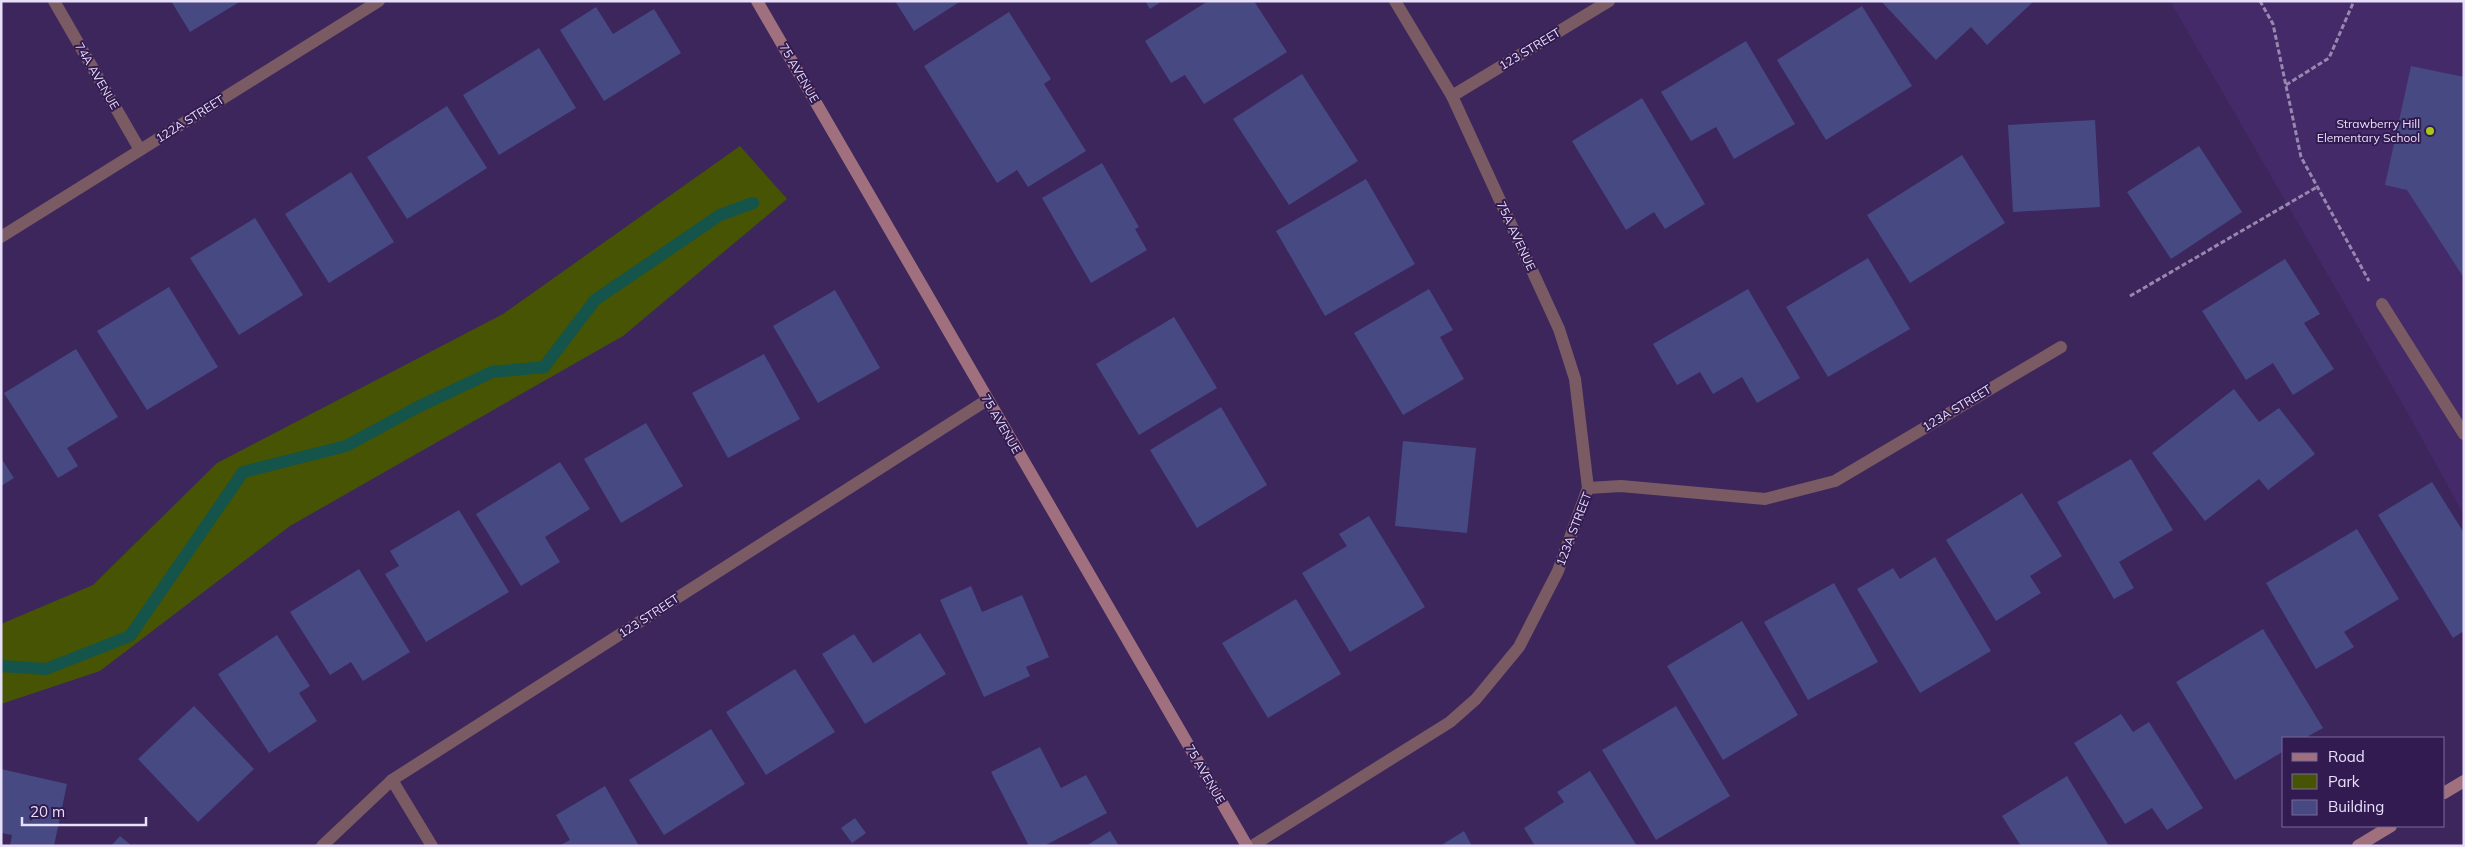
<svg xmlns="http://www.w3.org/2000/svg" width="2465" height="847" viewBox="0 0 2465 847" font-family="Mulish,sans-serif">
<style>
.built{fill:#442a68}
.green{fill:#465404}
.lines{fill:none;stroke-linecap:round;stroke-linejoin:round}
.stream{stroke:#14544a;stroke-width:12}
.building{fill:#474983}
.path{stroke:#9788b0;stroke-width:3;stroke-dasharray:5 2.5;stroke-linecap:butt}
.lane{stroke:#7a5b63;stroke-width:12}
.street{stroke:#7a5b63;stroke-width:12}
.secondary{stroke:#a0707e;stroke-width:12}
.poi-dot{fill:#a9c71a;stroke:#321b51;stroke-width:2}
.labels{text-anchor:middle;stroke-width:4;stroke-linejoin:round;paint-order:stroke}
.street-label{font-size:12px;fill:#e8dffa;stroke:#321b51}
.poi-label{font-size:12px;fill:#e8dffa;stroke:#321b51;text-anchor:end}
</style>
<rect width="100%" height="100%" fill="#3c265c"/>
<path class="built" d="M2170,1h294v514l-53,-96z"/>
<path class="green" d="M740,146l47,53 -164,137 -333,190 -190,145 -99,33v-80l92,-39 124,-122 286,-149z"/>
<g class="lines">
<path class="stream" d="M1,666l45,3 84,-33 113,-164 103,-26 72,-39 74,-35 52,-5 51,-67 125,-85 33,-12"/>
</g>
<g class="building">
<path d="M171,1h70l-51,31z"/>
<path d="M895,1h66l-47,30z"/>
<path d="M1145,1h17l-12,8z"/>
<path d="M1208,1h46l33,51 -83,52 -19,-29 -14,8 -26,-42z"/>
<path d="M1881,1h153l-47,44 -16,-18 -35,33z"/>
<path d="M1862,6l50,80 -86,54 -49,-80z"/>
<path d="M596,7l17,27 41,-25 27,44 -77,48 -44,-71z"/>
<path d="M1009,12l42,67 -7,5 42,67 -58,36 -11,-17 -20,13 -73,-117z"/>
<path d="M1746,41l49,83 -61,35 -18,-32 -25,14 -30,-49z"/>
<path d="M539,48l37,60 -77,47 -36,-60z"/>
<path d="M2411,66l53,11v201l-57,-88 -22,-5z"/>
<path d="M1302,74l56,87 -69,44 -56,-86z"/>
<path d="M1642,98l63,106 -40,25 -11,-17 -28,18 -54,-89z"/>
<path d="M447,106l40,62 -80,51 -40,-62z"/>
<path d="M2095,120l5,87 -87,5 -5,-87z"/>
<path d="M2199,146l43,66 -71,47 -44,-67z"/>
<path d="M1962,155l43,68 -95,60 -43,-68z"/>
<path d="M1102,163l37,64 -4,2 12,21 -56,33 -49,-85z"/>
<path d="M351,172l43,70 -65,41 -44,-69z"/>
<path d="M1366,179l49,85 -90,52 -49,-85z"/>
<path d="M255,218l48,77 -64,40 -49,-77z"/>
<path d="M1868,258l42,71 -82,48 -42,-70z"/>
<path d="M2285,259l35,55 -16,9 30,46 -41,26 -20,-32 -27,17 -44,-69z"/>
<path d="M169,287l49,80 -71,43 -50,-79z"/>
<path d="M1429,289l24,41 -13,7 24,42 -61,36 -49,-82z"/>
<path d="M1748,289l52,89 -43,25 -15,-26 -29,17 -13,-22 -23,13 -24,-41z"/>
<path d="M835,290l45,78 -62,35 -45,-77z"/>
<path d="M1174,317l43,71 -78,47 -43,-71z"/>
<path d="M76,349l42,68 -51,31 11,18 -20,12 -54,-85z"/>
<path d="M764,354l36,65 -72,39 -36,-65z"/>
<path d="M2234,389l25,33 20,-14 36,46 -47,36 -9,-11 -54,42 -53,-68z"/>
<path d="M1221,407l46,78 -70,43 -47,-78z"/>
<path d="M646,423l37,63 -62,37 -37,-64z"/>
<path d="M1403,441l73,7 -9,85 -72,-7z"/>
<path d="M1,458l13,20 -13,8z"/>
<path d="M2131,459l42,71 -54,32 15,26 -20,11 -57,-97z"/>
<path d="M560,462l30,47 -45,28 15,25 -39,24 -45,-72z"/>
<path d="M2432,482l32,51v98l-11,7 -75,-123z"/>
<path d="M2022,493l40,63 -32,20 11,17 -45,28 -50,-81z"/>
<path d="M459,510l50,82 -83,50 -41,-68 14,-8 -9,-15z"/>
<path d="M1369,516l56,91 -75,45 -48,-79 45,-27 -8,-12z"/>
<path d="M2357,529l42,70 -55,33 10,15 -38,22 -50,-86z"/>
<path d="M1935,557l56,94 -71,42 -63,-104 36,-21 7,11z"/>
<path d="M359,569l51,83 -47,29 -12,-19 -21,13 -40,-63z"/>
<path d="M1834,583l44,79 -70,38 -44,-78z"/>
<path d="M971,586l11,26 40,-17 27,62 -23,10 4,9 -46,21 -44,-97z"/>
<path d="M1296,599l45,75 -73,44 -46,-75z"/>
<path d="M1742,621l56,94 -75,45 -56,-94z"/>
<path d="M2263,629l60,99 -18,10h-21v13l-49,29 -59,-98z"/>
<path d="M920,633l26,41 -81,50 -43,-70 32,-20 19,29z"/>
<path d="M277,635l33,51 -11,7 18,28 -48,32 -51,-79z"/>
<path d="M795,669l40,63 -69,43 -40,-63z"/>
<path d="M194,706l60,63 -56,53 -60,-63z"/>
<path d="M1676,706l54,90 -74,44 -54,-90z"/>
<path d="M2121,714l12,18 16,-10 54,86 -36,22 -15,-22 -27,16 -51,-81z"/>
<path d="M711,729l34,55 -81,51 -35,-55z"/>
<path d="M1040,747l21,41 25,-13 21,38 -63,33h-15l-38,-74z"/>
<path d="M1,769l66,15 -13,62h-44l2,-11 -11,-2z"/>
<path d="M1590,771l47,75h-102l-11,-18 40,-26 -7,-10z"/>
<path d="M2067,776l42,70h-88l-19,-30z"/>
<path d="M605,786l34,60h-80l11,-6 -14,-25z"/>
<path d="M855,818l11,15 -14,10 -11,-15z"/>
<path d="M1110,831l9,15h-33z"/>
<path d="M1464,831l8,15h-32z"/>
<path d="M120,836l12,10h-21z"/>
</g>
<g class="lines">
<g class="path">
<path d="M2260,1l13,23 28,133 68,124"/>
<path d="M2286,85l43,-27 25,-57"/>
<path d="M2130,296l187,-109"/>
</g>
<path class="lane" d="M2382,304l82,130"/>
<g class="street">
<path d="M54,1l86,149"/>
<path d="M1452,96l157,-95"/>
<path d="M1,237l378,-236"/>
<path d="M1588,488l33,-2 144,13 70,-18 226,-134"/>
<path d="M392,780l40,66"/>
<path d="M322,846l70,-66 595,-380"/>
<path d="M1252,846l198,-124 26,-23 43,-52 39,-76 30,-83 -13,-109 -16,-50 -107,-233 -57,-95"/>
</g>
<g class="secondary">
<path d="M757,1l490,845"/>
<path d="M2444,793l20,-12"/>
<path d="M2358,846l33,-20"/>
</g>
</g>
<circle class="poi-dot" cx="2430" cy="131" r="5"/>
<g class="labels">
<g class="street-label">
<text transform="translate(1530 49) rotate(-31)" y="4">123 STREET</text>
<text transform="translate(799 73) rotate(60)" y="4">75 AVENUE</text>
<text transform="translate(97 76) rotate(60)" y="4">74A AVENUE</text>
<text transform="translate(190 119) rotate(-32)" y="4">122A STREET</text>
<text transform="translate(1516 236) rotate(65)" y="4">75A AVENUE</text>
<text transform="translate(1957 408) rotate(-31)" y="4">123A STREET</text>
<text transform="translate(1001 424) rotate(60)" y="4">75 AVENUE</text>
<text transform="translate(1574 529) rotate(-69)" y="4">123A STREET</text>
<text transform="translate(649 616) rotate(-33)" y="4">123 STREET</text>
<text transform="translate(1205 774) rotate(60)" y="4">75 AVENUE</text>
</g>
<g class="poi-label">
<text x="2420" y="128">Strawberry Hill<tspan x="2420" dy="14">Elementary School</tspan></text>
</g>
</g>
<rect width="2465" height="847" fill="none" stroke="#e8dffa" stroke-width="5"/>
<rect x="2282" y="737" width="162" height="90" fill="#321b51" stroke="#7b6995"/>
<rect x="2292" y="753" width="25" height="8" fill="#a0707e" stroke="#7b6995"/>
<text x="2328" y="762" font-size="15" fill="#e8dffa">Road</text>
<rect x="2292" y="774" width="25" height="15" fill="#465404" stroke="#7b6995"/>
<text x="2328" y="787" font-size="15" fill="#e8dffa">Park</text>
<rect x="2292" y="800" width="25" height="15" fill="#474983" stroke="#7b6995"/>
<text x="2328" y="812" font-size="15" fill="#e8dffa">Building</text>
<path d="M22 817v8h124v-8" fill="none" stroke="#e8dffa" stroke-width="2.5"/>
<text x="30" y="817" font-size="15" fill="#e8dffa" stroke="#321b51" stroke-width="4" paint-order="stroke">20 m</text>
</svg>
